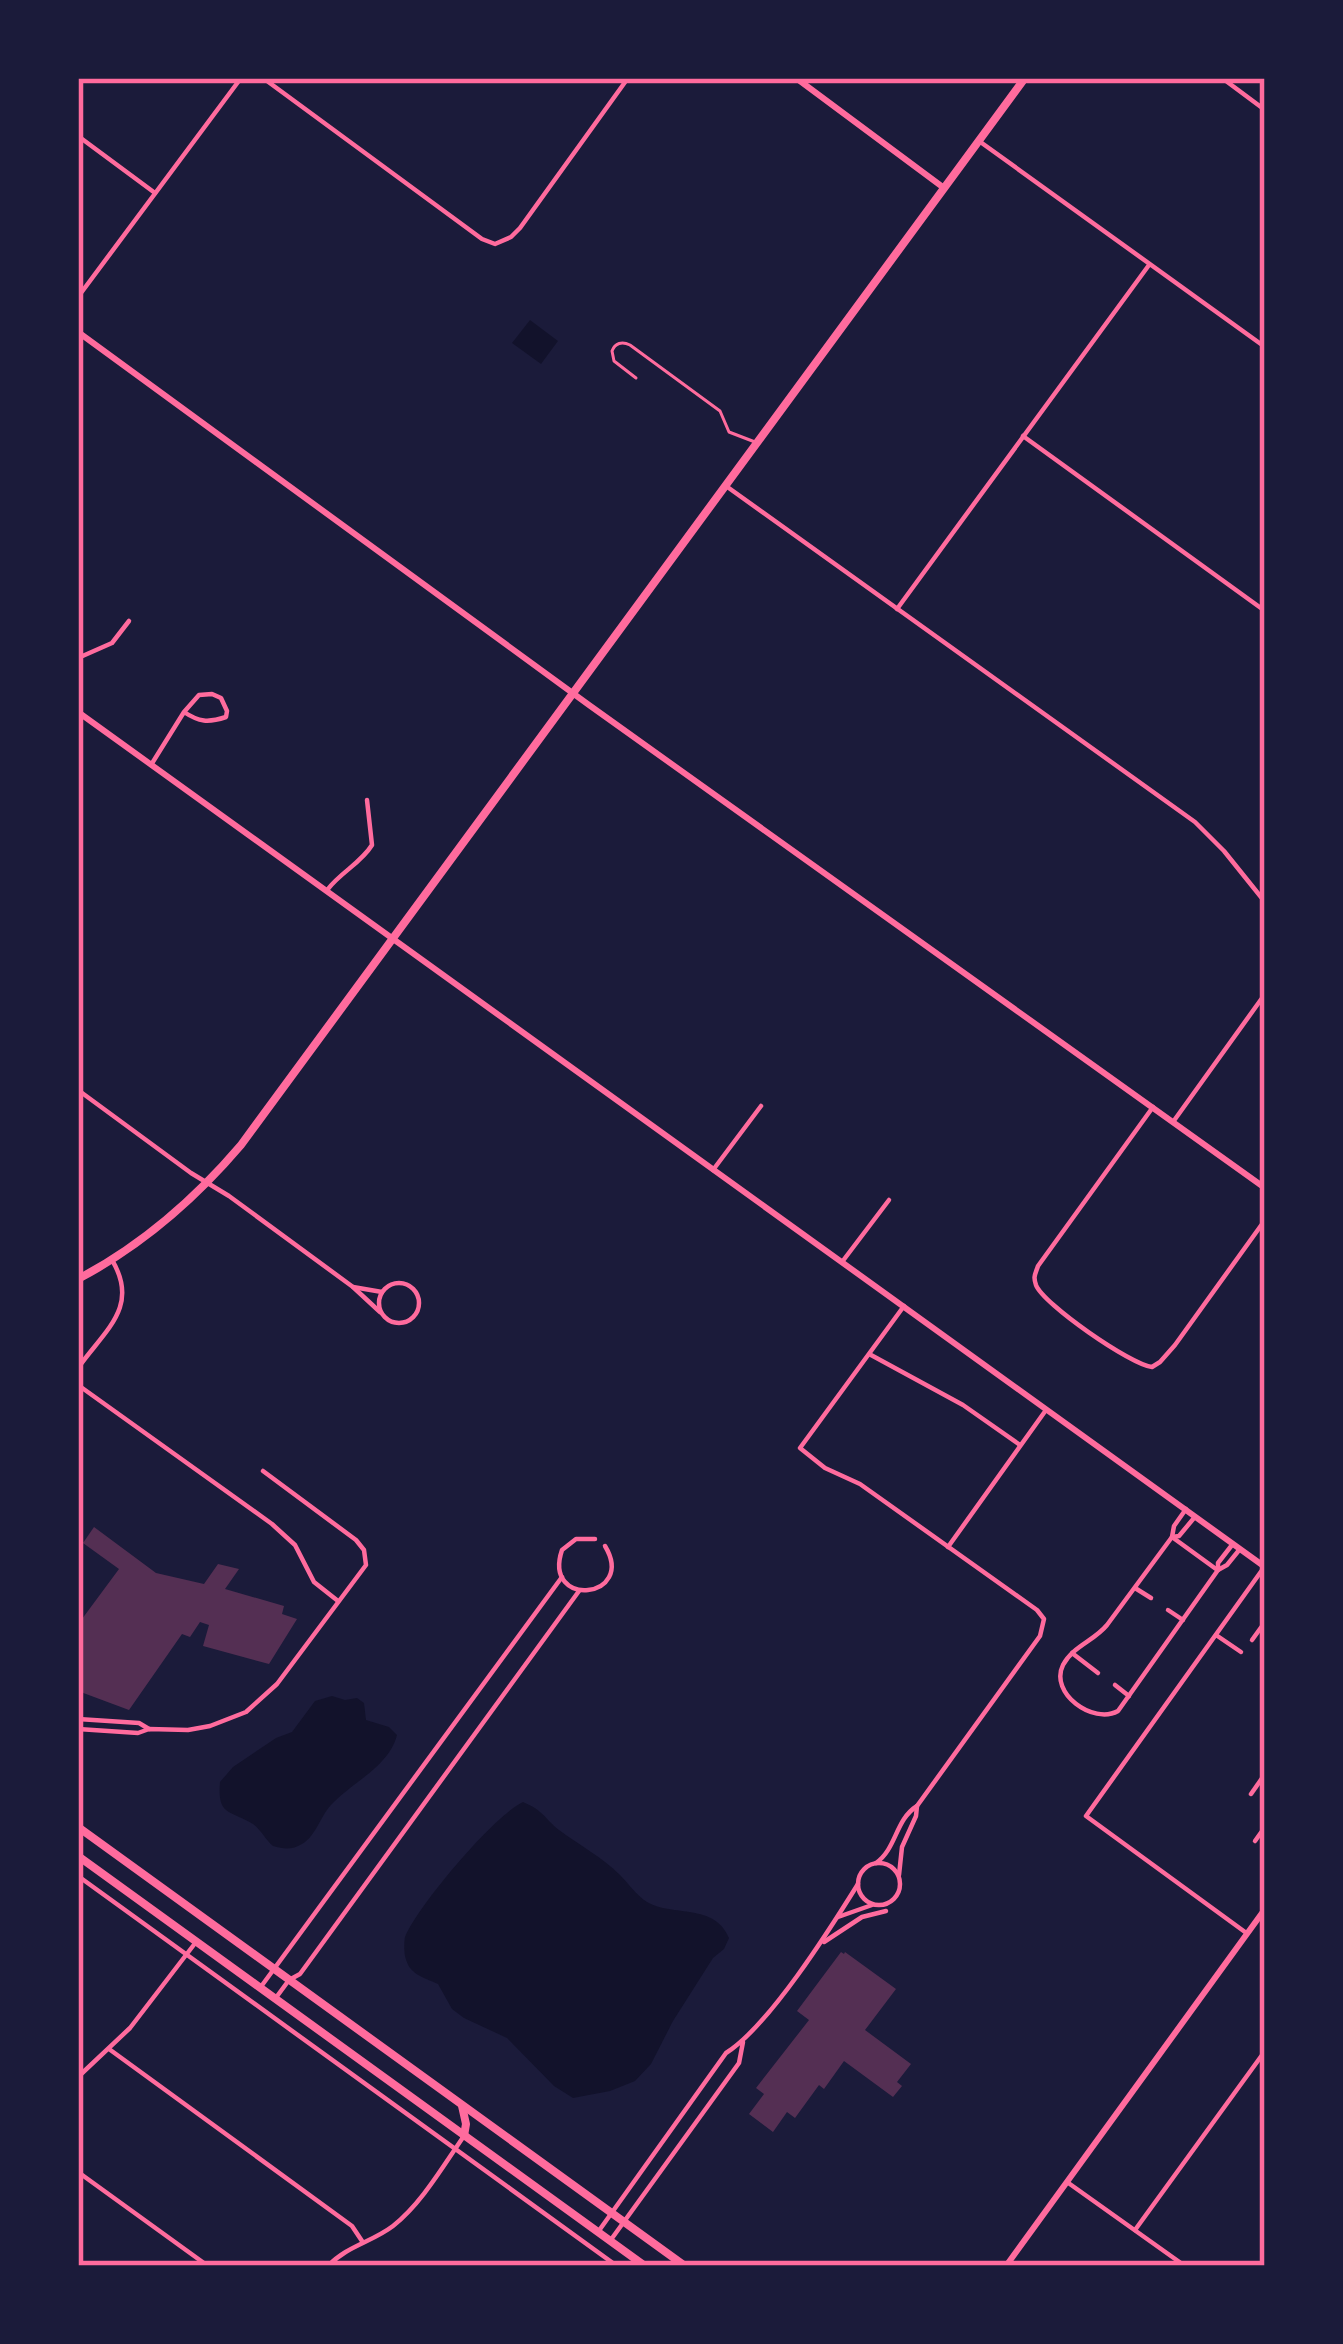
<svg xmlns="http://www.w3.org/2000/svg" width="1343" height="2344" viewBox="0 0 1343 2344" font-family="Helvetica,sans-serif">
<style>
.water{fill:#12122b}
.building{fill:#542f53}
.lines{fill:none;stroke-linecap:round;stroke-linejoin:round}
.service{stroke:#ff6b9d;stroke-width:3}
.minor{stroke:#ff6b9d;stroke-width:4.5}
.tertiary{stroke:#ff6b9d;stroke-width:6}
.secondary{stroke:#ff6b9d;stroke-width:8}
.primary{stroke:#ff6b9d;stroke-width:8}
.neatline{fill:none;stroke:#ff6b9d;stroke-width:4.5}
</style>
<rect width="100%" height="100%" fill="#1b1b3a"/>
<g class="water">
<path d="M530,320l28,21 -17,23 -29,-21z"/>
<path d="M332,1696l13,4 12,-2 7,5 2,17 23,7 8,8c-8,32 -45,47 -66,70 -11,12 -15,31 -29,39 -10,6 -18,5 -29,2 -8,-7 -12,-16 -20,-22 -23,-14 -36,-8 -33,-42l13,-15 43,-29 16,-6 23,-31z"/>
<path d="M523,1802c21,9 20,15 36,28 20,15 43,27 61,45 9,9 16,20 27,27 26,15 68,1 82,36l-5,11 -11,9 -40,63 -22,43 -16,17 -25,10 -37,7 -19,-12 -47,-48 -43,-20 -12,-9 -14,-25c-15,-7 -29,-9 -33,-28 -1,-5 -1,-15 0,-19 12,-30 89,-122 118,-135z"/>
</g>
<g class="building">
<path d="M94,1527l62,46 48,11 14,-20 21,5 -14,20 59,17 -2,8 15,5 -28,45 -66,-18 6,-21 -9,-3 -10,15 -8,-3 -53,76 -51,-19 3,-6 -3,-1v-68l4,3 37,-50 -36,-26z"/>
<path d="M841,1952l3,2 1,-2 51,37 -31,41 46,34 -14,18 5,4 -9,11 -49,-36 -20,28 -5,-4 -24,33 -8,-6 -14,20 -24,-18 15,-20 -8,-6 53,-68 -12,-9z"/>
</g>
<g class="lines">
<path class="service" d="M636,378l-22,-17 -2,-10c3,-8 10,-10 18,-6l90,66 9,21 26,10"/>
<g class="minor">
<path d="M263,78l219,161 13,5 16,-7 9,-9 108,-150"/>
<path d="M1222,78l43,32"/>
<path d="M78,136l77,57"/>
<path d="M979,141l286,206"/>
<path d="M78,297l163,-219"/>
<path d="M1023,436l242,175"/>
<path d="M726,486l469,336 29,29 41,51"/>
<path d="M897,609l252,-344"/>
<path d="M78,658l34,-15 17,-22"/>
<path d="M151,765l33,-53 15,-17 13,-1 9,4 6,13 -1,6c-18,6 -27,5 -42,-5"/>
<path d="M328,889c13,-17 33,-26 44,-44l-5,-45"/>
<path d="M78,1090l113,83 38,23 124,91 27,25"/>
<path d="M1153,1107l-115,159c-3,9 -5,10 -2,19 7,19 95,80 116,82l8,-5 15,-17 90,-125"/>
<path d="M1173,1122l92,-128"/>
<path d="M713,1170l48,-64"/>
<path d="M842,1262l47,-62"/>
<circle cx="399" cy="1303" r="20"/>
<path d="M353,1287l29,5"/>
<path d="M871,1355l92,50 57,40"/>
<path d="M78,1368c27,-38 62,-61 34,-108"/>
<path d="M78,1385l194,139 23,21 19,37 24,19"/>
<path d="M1186,1509l-12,17 -2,11 -65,88c-13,16 -34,21 -44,40 -14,28 30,60 55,46l100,-141 9,-5 13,-16"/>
<path d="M1172,1537l44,32"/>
<path d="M1172,1537l7,-1 15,-18"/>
<path d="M595,1539h-19l-14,11c-20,59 75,49 43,-4"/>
<path d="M948,1547l98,-137"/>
<path d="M1218,1570v-7l14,-18"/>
<path d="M1135,1588l16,10"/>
<path d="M1168,1610l15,10"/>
<path d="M1216,1635l25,17"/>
<path d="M1252,1640l13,-18"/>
<path d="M1072,1653l26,20"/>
<path d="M1115,1685l14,11"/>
<path d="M78,1719l61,4 10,6"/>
<path d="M78,1729l60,4 11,-4 39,1 22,-4 36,-14 31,-28 89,-119 -2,-15 -8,-10 -93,-69"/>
<path d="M1251,1794l14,-20"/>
<path d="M1255,1841l10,-14"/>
<circle cx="879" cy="1884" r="21"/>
<path d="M876,1863c21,-15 19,-43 41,-57l123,-170 4,-17 -7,-9 -177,-126 -35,-16 -25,-20 104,-142"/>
<path d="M899,1875l3,-28 14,-31 1,-10"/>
<path d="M78,1876l539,390"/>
<path d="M838,1917l34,-12"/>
<path d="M1245,1932l-159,-116 179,-250"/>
<path d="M824,1942l38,-25 24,-6"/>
<path d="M260,1988l302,-411"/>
<path d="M275,1999l14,-19 11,-6 279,-383"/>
<path d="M109,2049l243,177 10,15"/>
<path d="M78,2077l52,-49 66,-86"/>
<path d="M78,2172l130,94"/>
<path d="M1067,2182l118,84"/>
<path d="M1135,2230l130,-179"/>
<path d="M598,2232l128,-179c43,-27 104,-124 132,-169"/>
<path d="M610,2241l129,-178 4,-21"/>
<path d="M328,2266c19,-20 44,-24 65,-40 29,-23 50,-60 71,-90"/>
</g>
<g class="tertiary">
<path d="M796,78l148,110"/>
<path d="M78,332l511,373 676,483"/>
<path d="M78,712l1187,855"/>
<path d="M1006,2266l259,-357"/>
</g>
<path class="secondary" d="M78,1279c63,-33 117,-80 163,-134l784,-1067"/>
<g class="primary">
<path d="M78,1827l607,439"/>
<path d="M78,1856l567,410"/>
<path d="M462,2106l4,18 -2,12"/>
</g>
</g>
<rect width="1343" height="2344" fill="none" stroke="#1b1b3a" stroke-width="162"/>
<rect x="81" y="81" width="1181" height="2182" class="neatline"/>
</svg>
